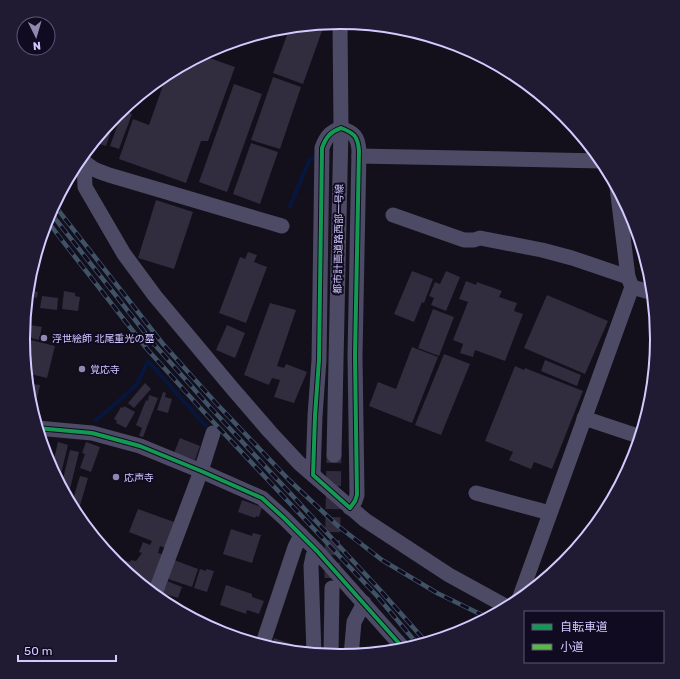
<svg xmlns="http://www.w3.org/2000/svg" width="680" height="679" viewBox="0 0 680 679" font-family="Rubik,'Noto Sans JP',sans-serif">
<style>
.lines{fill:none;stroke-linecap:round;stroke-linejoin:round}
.stream{stroke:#06163d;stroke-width:4}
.building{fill:#312c3e}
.minor-tunnel{stroke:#302c3d;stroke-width:15;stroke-dasharray:15 8;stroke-linecap:butt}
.minor{stroke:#4d4a65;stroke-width:15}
.rail-casing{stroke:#3f5266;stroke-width:4.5}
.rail{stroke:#100b20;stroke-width:3;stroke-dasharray:9;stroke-linecap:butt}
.quiet{stroke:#58b947;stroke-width:3;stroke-dasharray:6 3;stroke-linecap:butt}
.cycleway-casing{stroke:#100b20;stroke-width:6}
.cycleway{stroke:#139951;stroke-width:4}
.poi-dot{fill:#9089af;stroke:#100b20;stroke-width:1.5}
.labels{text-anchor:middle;stroke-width:4;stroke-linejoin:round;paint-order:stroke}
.street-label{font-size:10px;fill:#d3caff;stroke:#100b20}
.poi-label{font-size:10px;fill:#d3caff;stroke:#100b20;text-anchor:start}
.rim{fill:none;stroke:#d3caff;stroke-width:2}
</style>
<rect width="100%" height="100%" fill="#13101b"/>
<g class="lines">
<g class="stream">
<path d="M290,206l20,-47 5,-1"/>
<path d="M95,421l25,-21 17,-16 11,-23 58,65"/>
</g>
</g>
<g class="building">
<path d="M313,25l10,3 -20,56 -30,-11 17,-46z"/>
<path d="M201,55l34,12 -27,74h-7l-15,42 -67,-24 14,-40 16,6 18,-51z"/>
<path d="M273,77l28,10 -21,62 -29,-9z"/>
<path d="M234,84l28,10 -35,98 -28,-10z"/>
<path d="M123,110l9,4 -13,35 -9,-3z"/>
<path d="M117,113l-11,33 -13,-4 23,-27z"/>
<path d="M251,143l27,9 -18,52 -27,-10z"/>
<path d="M156,200l37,12 -19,57 -36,-11z"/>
<path d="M248,252l9,3 -3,7 13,5 -21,56 -27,-10 21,-56 5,2z"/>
<path d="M412,271l21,8 -9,24 -2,-1 -8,20 -20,-8z"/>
<path d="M446,271l14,6 -14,34 -15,-6 3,-7 -5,-2 6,-14 5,2z"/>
<path d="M466,281l10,4 1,-3 25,9 -3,6 18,6 -3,8 9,3 -18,47 -30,-11 -2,7 -13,-4 3,-9 -10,-4 15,-38 -9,-3z"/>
<path d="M27,290l11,2 -1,6 -5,-1 -1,8 -5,-1z"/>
<path d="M64,291l11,2v3l5,1 -2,14 -16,-2z"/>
<path d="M547,295l61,26 -23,53 -61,-26z"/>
<path d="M42,296l16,2 -1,12 -17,-2z"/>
<path d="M270,303l26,7 -19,56 7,2 2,-4 21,8 -13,31 -20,-6 6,-17 -8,-2 -3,7 -25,-10z"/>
<path d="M433,309l21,8 -15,39 -21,-8z"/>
<path d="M30,325l12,2 -3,13 -12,-3v-3h-3l1,-7h4z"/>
<path d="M227,325l18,8 -10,25 -19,-8z"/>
<path d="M23,338l32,8 -8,32 -21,-5z"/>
<path d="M412,347l26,10 -26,66 -43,-17 9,-24 18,7z"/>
<path d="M444,354l26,10 -29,71 -26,-10z"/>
<path d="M545,360l36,15 -4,11 -36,-15z"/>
<path d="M515,366l9,4 1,-2 58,23 -31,78 -18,-7 -3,7 -22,-9 4,-8 -28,-11z"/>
<path d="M27,377l7,1 -1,6 7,1 -7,31 -4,-15z"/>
<path d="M145,383l6,6 -17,19 -6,-5z"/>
<path d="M163,392l3,1 -1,4 7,2 -4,14 -11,-3z"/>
<path d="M149,395l9,3 -15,39 -4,-1 3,-8 -6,-3 10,-25 2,1z"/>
<path d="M124,406l11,6 -9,16 -10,-5 1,-2 -3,-2 7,-12 2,1z"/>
<path d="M180,438l20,8 -5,14 -21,-7z"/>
<path d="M58,442l10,3 -8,33 -5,-2 -5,-9 1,-4h2z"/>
<path d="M86,442l14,5 -9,25 -11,-4 5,-14 -3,-1z"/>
<path d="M70,450l9,2 -11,45 -3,-1 -4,-9z"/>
<path d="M80,476l8,2 -9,31 -8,-3z"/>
<path d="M242,500l20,7 -3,10 -3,-1 -1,2 -17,-6z"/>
<path d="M138,509l36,13 -9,26 -5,-2 -2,7 4,1 -11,31 -17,-6 -19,-15 2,-6 13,4 1,-2 5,1 6,-8 -3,-1 4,-10 7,3 2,-4 -23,-9z"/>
<path d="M231,529l21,7 1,-3 8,2 -9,28 -29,-9z"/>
<path d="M174,560l24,9 -6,18 -24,-8z"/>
<path d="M200,569l6,2v-2l8,2 -7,21 -13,-4z"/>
<path d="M167,581l15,6 -4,11 -16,-5z"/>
<path d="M226,585l26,9v3l12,4 -5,13 -12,-4 -1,4 -26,-9z"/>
<path d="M274,638l29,10 -2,5 -23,-2 -8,-2z"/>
</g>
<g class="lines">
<path class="minor-tunnel" d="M332,578l2,-123"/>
<g class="minor">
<path d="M359,156l243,5"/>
<path d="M81,157c7,11 16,14 28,18l173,51"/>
<path d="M84,162l1,25 39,67 31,42 77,92 38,44 29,31 66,57 84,55 60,33"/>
<path d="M617,187l11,90 4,10 21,6"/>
<path d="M393,215l71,25h10l6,-2 62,12 30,8 56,19"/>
<path d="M584,418l57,19"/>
<path d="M37,428l55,5 48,13 61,25 61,27 22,20 33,33 88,99"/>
<path d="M334,455l7,-327 -1,-106"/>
<path d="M313,475l2,-59 4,-56 3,-212c4,-11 8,-16 19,-20 13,5 17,8 18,23l-4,205 2,139 -2,6 -5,7"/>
<path d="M476,493l74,20"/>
<path d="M154,596l47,-125 12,-38"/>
<path d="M518,602l114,-315"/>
<path d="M262,646l33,-99 6,-12"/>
<path d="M314,654l-3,-88 2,-10 4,-5"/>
<path d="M331,656l1,-68"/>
<path d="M351,656l3,-34 10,-19"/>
</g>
<defs>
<g id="rail">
<path d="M54,204l8,11 101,129 52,58 74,78 49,46 44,34 55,33 41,20 12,5"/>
<path d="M50,212l7,9 97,123 55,62 171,184 47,53"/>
<path d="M46,219l15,20 86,110 56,62 174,185 42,50"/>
</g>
</defs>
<use href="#rail" class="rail-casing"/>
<use href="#rail" class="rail"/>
<path class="quiet" d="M81,522l2,-8"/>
<defs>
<g id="cycleway">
<path d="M341,128c13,5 17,8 18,23l-4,205 2,139 -2,6 -5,7 -37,-33 2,-59 4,-56 3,-212c4,-11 8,-16 19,-20z"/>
<path d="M37,428l55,5 48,13 61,25 61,27 22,20 33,33 88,99"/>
</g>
</defs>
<use href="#cycleway" class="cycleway-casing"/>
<use href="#cycleway" class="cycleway"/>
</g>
<g class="poi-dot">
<circle cx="44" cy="338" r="4"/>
<circle cx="82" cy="369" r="4"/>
<circle cx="116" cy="477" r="4"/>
</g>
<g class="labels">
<g class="street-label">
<text transform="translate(338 239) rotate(-89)" y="4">都市計画道路西部一号線</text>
</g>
<g class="poi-label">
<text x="52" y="342">浮世絵師 北尾重光の墓</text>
<text x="90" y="373">覚応寺</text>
<text x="124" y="481">応声寺</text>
</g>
</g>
<path d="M0 0H680V679H0ZM30 339a310 310 0 1 1 620 0a310 310 0 1 1-620 0Z" fill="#201a32" fill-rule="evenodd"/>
<path class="rim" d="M30 339a310 310 0 1 1 620 0a310 310 0 1 1-620 0Z"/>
<rect x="524" y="611" width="140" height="52" fill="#100b20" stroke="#5e5779"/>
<rect x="532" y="624" width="20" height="6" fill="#139951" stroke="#5e5779"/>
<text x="560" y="631" font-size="12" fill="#d3caff">自転車道</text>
<rect x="532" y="644" width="20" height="6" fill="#58b947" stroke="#5e5779"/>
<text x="560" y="651" font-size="12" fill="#d3caff">小道</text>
<g transform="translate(36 36) rotate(175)"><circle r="19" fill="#100b20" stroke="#5e5779"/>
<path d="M0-3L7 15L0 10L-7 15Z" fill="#9089af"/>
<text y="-6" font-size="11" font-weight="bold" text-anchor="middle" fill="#d3caff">N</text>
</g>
<path d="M18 655v6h98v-6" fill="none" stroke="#d3caff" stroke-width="2"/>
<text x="24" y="655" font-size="12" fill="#d3caff" stroke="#100b20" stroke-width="3" paint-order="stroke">50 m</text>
</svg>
